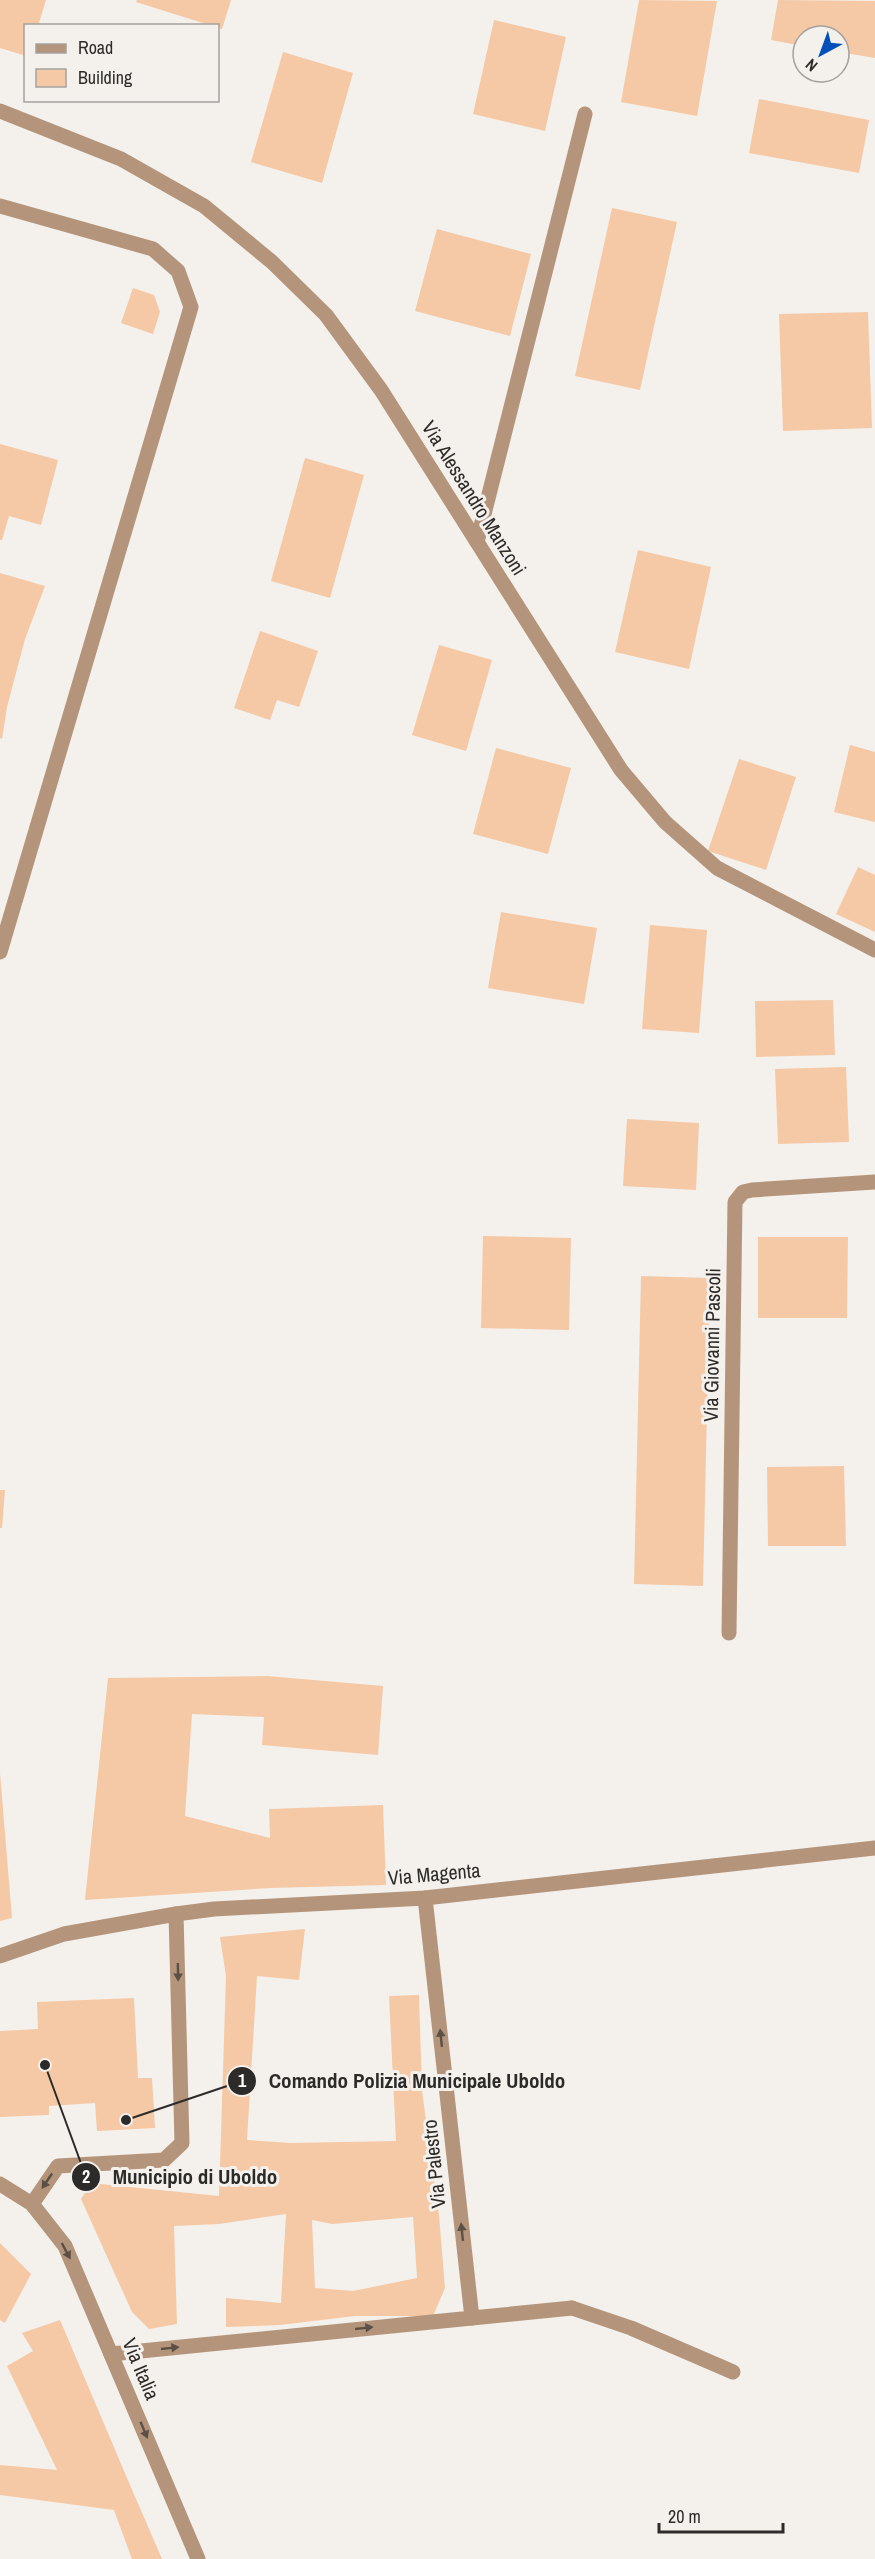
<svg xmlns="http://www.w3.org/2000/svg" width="875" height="2559" viewBox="0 0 875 2559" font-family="'Archivo Narrow',sans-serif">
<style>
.building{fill:#f5c9a5;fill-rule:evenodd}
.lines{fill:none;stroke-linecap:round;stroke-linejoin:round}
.lane{stroke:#b4957b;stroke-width:15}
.street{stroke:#b4957b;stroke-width:15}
.oneway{fill:#5c5046}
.labels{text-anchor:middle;stroke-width:6;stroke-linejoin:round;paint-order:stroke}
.street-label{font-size:20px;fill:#2c2b29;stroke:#f4f0ec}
.leader{fill:none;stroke:#2c2b29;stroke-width:2}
.callout-dot{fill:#2c2b29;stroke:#f4f0ec;stroke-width:2}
.mark-label{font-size:18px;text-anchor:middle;font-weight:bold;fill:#fff}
.callout-label{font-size:21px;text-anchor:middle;font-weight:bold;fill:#2c2b29;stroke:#f4f0ec;stroke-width:6;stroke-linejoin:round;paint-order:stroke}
</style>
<rect width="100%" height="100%" fill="#f4f0ec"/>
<g class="building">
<path d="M0,0h46l-7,23 5,3h-18v30l-26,-8z"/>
<path d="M137,0h94l-9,29 -86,-27z"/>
<path d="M639,0l78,1 -20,115 -76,-14z"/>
<path d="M778,0l97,1v57l-36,-6v-16h-36v10l-32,-6z"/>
<path d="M494,20l72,17 -21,94 -72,-17z"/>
<path d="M283,52l70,21 -31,110 -71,-21z"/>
<path d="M759,99l110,21 -10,53 -110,-20z"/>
<path d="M612,208l65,14 -37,168 -65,-14z"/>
<path d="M437,229l94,25 -21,82 -95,-25z"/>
<path d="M133,288l21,7 6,17 -7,22 -32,-11z"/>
<path d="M868,312l4,116 -89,3 -4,-117z"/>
<path d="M0,444l58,16 -17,65 -32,-9 -7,24h-2z"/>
<path d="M305,458l59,17 -34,123 -59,-17z"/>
<path d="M638,550l73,17 -22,102 -74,-17z"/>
<path d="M0,573l45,13 -20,53 -18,68 -5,32 -2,-1z"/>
<path d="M260,631l58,20 -19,56 -22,-7 -7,20 -36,-12z"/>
<path d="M439,645l53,15 -26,91 -54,-16z"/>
<path d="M850,745l25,7v70l-41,-10z"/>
<path d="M496,748l75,20 -23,86 -75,-20z"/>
<path d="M739,759l57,18 -30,93 -58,-19z"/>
<path d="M858,867l17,8v57l-39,-18z"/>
<path d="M501,912l96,16 -13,76 -96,-16z"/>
<path d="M650,925l57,5 -8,103 -57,-4z"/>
<path d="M833,1000l2,55 -79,2 -1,-56z"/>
<path d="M846,1067l3,75 -71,2 -3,-75z"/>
<path d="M627,1119l72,4 -3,67 -73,-4z"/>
<path d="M483,1236l88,2 -2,92 -88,-2z"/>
<path d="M758,1237h90l-1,81h-89z"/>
<path d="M641,1276l69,2 -7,308 -69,-2z"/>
<path d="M844,1466l2,80h-78l-1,-79z"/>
<path d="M0,1490h5l-3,38h-2z"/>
<path d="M267,1676l116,10 -5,69 -116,-10 2,-28 -72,-3 -7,102 85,22 -1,-29 114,-4 3,80 -115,3 -186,12 23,-222z"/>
<path d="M0,1773l12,145 -12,3z"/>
<path d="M305,1929l-6,51 -42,-4 -10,164 44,3 105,-2 -7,-145 30,-1 3,96 17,124 6,73 -12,28h-78l-75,9 -54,2v-29l55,5 5,-89 -67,10 -45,2 3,98 -28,5 -17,-17 -51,-113 10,-16 128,13 7,-220 -6,-39zM413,2217l4,61 -64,13 -38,-3 -3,-68 20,4z"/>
<path d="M134,1998l4,80h14l3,50 -58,3 -2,-28 -46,3v9l-49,2v-86l38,-2 -1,-27z"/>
<path d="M0,2243l31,31 -26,49 -5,-3z"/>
<path d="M60,2320l67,158 35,81h-30l-18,-49 -114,-15v-30l57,5 -50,-104 26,-15 -11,-18z"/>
</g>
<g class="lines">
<g class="lane">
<path d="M477,542l108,-428"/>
<path d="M572,2308l59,20 102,44"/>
</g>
<g class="street">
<path d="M0,111l121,48 83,47 68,56 54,53 55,75 240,380 44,52 52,46 158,82"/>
<path d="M0,206l153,43 25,22 13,36 -191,645"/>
<path d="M729,1633l6,-431 8,-10 9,-2 123,-8"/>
<path d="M0,1956l64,-22 112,-20 38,-5 211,-11 450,-50"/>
<path d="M0,2184l32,20 33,42 133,313"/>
<path d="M32,2204l26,-38 106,-6 18,-17 -6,-229"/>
<path d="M472,2318l100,-10"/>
<path d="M111,2354l361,-36 -47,-420"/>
</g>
</g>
<defs><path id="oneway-solid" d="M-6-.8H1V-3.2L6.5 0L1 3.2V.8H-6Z" transform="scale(1.5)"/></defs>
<g class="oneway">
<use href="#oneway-solid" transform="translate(178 1972) rotate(89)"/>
<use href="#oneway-solid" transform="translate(441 2038) rotate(-96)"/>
<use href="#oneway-solid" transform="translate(47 2181) rotate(124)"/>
<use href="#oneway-solid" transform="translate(462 2232) rotate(-96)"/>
<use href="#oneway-solid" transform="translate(66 2251) rotate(62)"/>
<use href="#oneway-solid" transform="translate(364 2328) rotate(-6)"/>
<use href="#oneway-solid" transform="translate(170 2348) rotate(-6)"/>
<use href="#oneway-solid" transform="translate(144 2430) rotate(67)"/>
</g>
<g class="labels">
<g class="street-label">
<text transform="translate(474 498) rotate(58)" y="7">Via Alessandro Manzoni</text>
<text transform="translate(712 1345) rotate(-89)" y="7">Via Giovanni Pascoli</text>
<text transform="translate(434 1874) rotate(-5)" y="7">Via Magenta</text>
<text transform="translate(434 2164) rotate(-96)" y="7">Via Palestro</text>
<text transform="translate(141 2369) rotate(67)" y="7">Via Italia</text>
</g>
</g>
<path class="leader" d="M126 2120L242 2081M45 2065L86 2177"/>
<g class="callout-dot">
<circle cx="126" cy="2120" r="6"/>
<circle cx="45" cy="2065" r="6"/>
<circle cx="242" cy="2081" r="15"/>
<circle cx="86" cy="2177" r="15"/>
</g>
<g class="mark-label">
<text x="242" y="2087">1</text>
<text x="86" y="2183">2</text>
</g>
<g class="callout-label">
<text x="417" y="2088">Comando Polizia Municipale Uboldo</text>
<text x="195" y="2184">Municipio di Uboldo</text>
</g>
<rect x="24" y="24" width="195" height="78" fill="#f4f0ec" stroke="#a4a19e" stroke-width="1.5"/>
<rect x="36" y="44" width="30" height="9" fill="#b4957b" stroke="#a4a19e" stroke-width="1.5"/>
<text x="78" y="54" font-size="18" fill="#2c2b29">Road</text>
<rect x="36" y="69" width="30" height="18" fill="#f5c9a5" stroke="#a4a19e" stroke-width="1.5"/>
<text x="78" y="84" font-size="18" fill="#2c2b29">Building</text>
<g transform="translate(821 54) rotate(221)"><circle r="28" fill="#f4f0ec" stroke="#a4a19e" stroke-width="1.5"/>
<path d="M0-4.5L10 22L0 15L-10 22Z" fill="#0150ba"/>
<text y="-9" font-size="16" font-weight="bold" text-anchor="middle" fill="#2c2b29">N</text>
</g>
<path d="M659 2523v9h124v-9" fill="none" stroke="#2c2b29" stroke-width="3"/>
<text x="668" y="2523" font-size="18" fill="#2c2b29" stroke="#f4f0ec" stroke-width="4.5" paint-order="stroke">20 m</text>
</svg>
